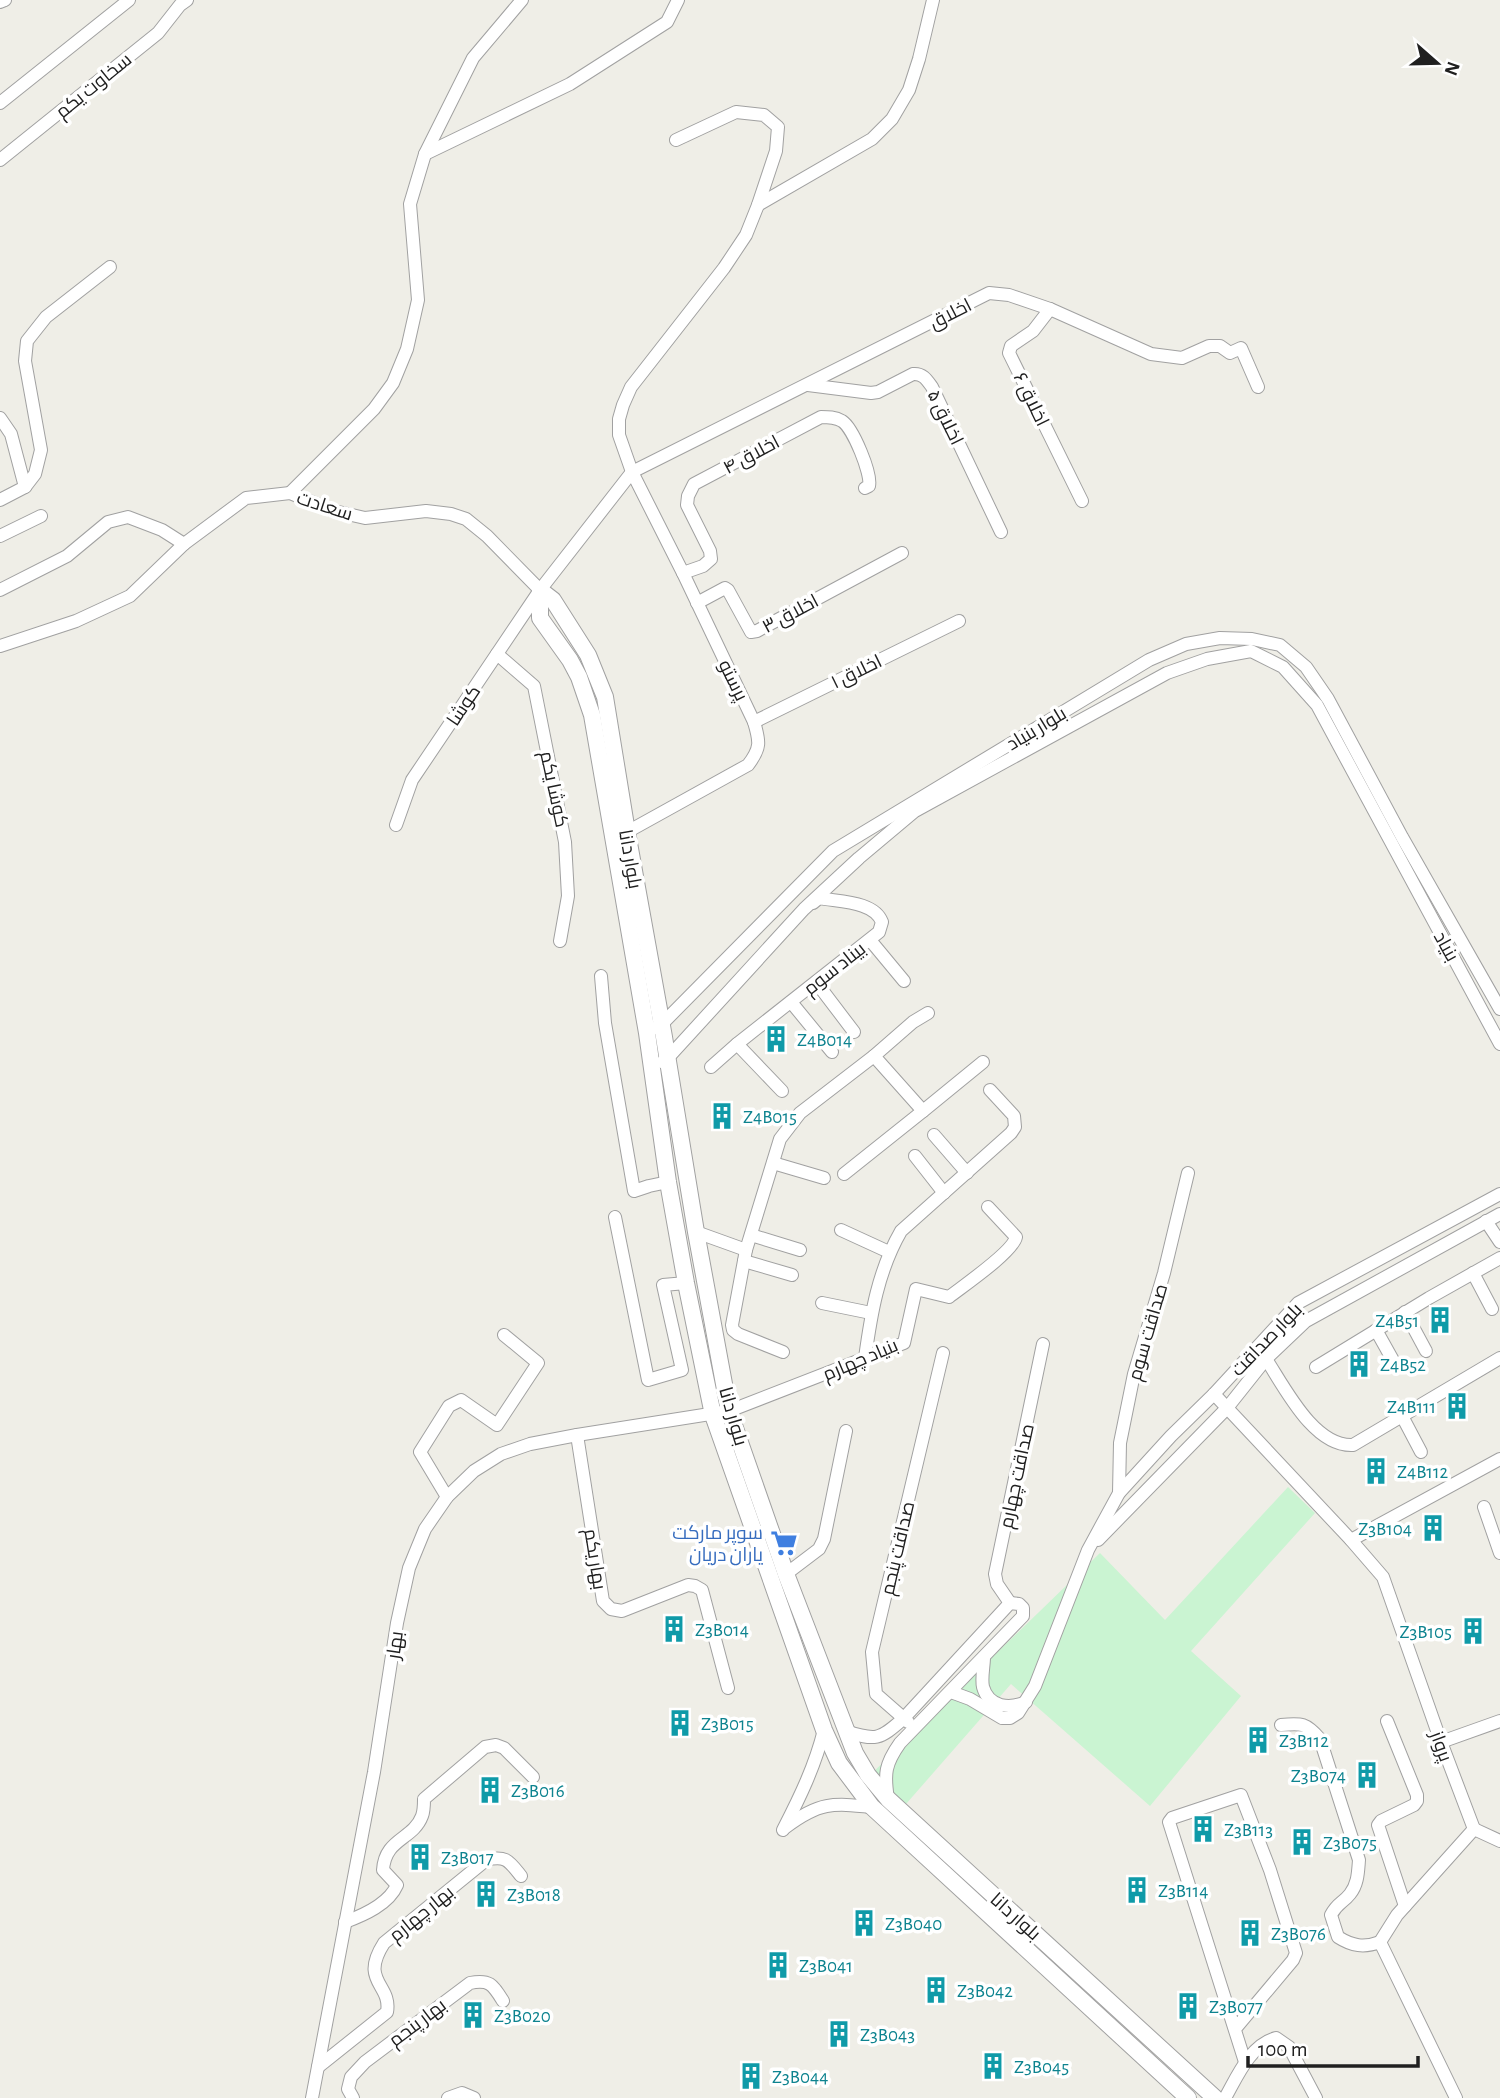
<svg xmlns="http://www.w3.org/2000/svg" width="1500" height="2098" viewBox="0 0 1500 2098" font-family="'Alegreya Sans',Cairo,sans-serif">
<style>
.park{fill:#caf4d2}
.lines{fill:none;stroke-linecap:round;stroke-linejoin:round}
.minor-casing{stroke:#a1a1a1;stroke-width:14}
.tertiary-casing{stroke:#a1a1a1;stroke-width:18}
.minor{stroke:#fff;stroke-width:12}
.tertiary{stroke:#fff;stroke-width:16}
.labels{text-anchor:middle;stroke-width:7;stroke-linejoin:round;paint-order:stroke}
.street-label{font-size:19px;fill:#202020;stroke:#fff}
.culture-label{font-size:19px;fill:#0d838f;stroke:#fff;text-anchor:start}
.shop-label{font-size:19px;fill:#366cbe;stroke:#fff;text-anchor:end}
</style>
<rect width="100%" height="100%" fill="#efeee7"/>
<path class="park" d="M1288,1487l27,26 -124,138 50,45 -91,110 -139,-122 -112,128 -33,-33 234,-226 65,67z"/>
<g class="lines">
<defs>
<g id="minor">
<path d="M0,2l5,-2"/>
<path d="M0,103l129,-103"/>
<path d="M425,154l145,-70 97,-62 11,-22"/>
<path d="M0,160l158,-127 22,-28 7,-5"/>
<path d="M758,205l114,-66 20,-20 17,-29 10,-31 14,-59"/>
<path d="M1050,309l-17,22 -22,15 -2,7 73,148"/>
<path d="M808,385l63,8 7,-1 35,-18c10,-1 14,6 19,13l69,145"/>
<path d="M0,418l11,16 14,53 -25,13"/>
<path d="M25,487l10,-13 6,-24 -16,-89 2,-20 19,-24 64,-50"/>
<path d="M290,493l84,-84 19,-26 14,-34 11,-49 -8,-96 15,-50 48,-96 49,-58"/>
<path d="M0,536l41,-20"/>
<path d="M683,573l20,-7 8,-7 -1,-8 -23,-46 1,-9 6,-12 127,-67c7,0 14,0 21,4 11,7 30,53 27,65l-4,2"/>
<path d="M0,590l67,-34 41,-34 20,-5 34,13 22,14"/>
<path d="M697,603l28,-15 3,2 23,42 6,-1 145,-78"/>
<path d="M0,646l76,-25 54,-25 54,-52 62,-46 44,-5 44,18 31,7 61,-7 25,3 15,5 21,17 53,54"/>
<path d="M497,654l37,32 31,156 3,54 -8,45"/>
<path d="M754,722l205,-101"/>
<path d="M396,825l16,-45 128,-190 92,-118 357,-179 20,2 41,14 101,45 31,4 27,-12h11l10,7 11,-5 17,39"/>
<path d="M627,832l121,-67c13,-17 12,-23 6,-43l-71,-149 -51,-101 -13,-37v-16l4,-14 8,-18 93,-119 22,-33 12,-30 18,-54 2,-24 -14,-12 -28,-3 -60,28"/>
<path d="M870,940l34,41"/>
<path d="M601,976l4,47 29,168 15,-5 19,-4"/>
<path d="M816,982l38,50"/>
<path d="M791,1002l41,50"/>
<path d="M655,1028l6,-3 172,-174 316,-191 37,-16 34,-6 32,1 28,6 26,22 22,32 74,138 98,172"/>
<path d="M737,1044l45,47"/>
<path d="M874,1056l49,55 60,-49"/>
<path d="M662,1062l4,-2 138,-151 55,-51 56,-47 252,-138 40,-14 44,-8 32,16 34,38 183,339"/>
<path d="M711,1067l26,-23 142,-112 3,-10c-8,-21 -43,-20 -63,-24l-6,5"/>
<path d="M934,1135l33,38"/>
<path d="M915,1156l29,37"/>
<path d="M773,1163l51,15"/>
<path d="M844,1174l79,-63"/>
<path d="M615,1217l33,163 34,-10 -19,-85 23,-2"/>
<path d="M1486,1221l14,21"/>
<path d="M841,1230l48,22"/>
<path d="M696,1232l50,18"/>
<path d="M751,1235l49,15"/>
<path d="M744,1261l48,14"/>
<path d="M1473,1273l19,36"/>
<path d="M822,1303l49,10"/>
<path d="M1405,1312l21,39"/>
<path d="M1376,1330l19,34"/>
<path d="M783,1352l-45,-18 -5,-4 -1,-5 14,-75 34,-111 20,-26 74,-57 39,-34 15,-9"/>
<path d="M865,1358c6,-44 13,-87 36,-127l110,-98 4,-6 -1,-11 -24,-26"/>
<path d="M1266,1359c19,29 48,88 87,86l147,-87"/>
<path d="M1316,1367l113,-69 71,-40"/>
<path d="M1214,1394l137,146 32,37 58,165 33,87 -77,86 -17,27 76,156"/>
<path d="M1402,1416l19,36"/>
<path d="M577,1435l26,166 8,8 11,2 66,-26 7,1 7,4 26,98"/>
<path d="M1119,1493l1,-50 14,-69 30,-101 24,-100"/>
<path d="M447,1497l-27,-45 29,-46 12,-6 36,25 41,-62 -34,-28"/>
<path d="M1484,1507l16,46"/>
<path d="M1098,1540l129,-132 39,-49 40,-38 194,-107"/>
<path d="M1351,1540l149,-81"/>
<path d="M786,1574l33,-25 5,-10 22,-108"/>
<path d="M1010,1603l-13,-19 -2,-10 48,-230"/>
<path d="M984,1657c0,9 -3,21 -1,30 6,21 27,22 43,15"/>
<path d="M951,1692l19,7 32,19h8l8,-5 17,-27 53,-136 31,-57 52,-57 43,-42 84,-91 202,-109"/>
<path d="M1387,1721l30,74v6l-3,4 -33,16 -3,4 27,81"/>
<path d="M908,1722l-32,-28 -4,-42 71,-299"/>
<path d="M1281,1725c21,-2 25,-2 39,14l39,121c-1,12 -1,24 -9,34 -7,9 -13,9 -19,21l7,22c14,9 26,11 42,5"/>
<path d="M845,1731c31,10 34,9 58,-12l107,-116 9,1 4,4v8l-123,127c-15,21 -16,31 -12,56"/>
<path d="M1441,1742l59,-21"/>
<path d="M786,1827c33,-25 46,-24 86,-20"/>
<path d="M1474,1829l26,12"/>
<path d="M783,1830c17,-33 32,-64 41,-100"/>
<path d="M345,1922c19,-7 44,-18 52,-37l-14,-15c2,-32 30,-30 39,-54 2,-5 2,-12 2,-17l61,-52 11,-2 8,3 29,29"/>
<path d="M1235,2029l58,-69 3,-7 -26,-83 -29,-75 -69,23 -3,4 76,240"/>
<path d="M318,2067l69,-55c5,-28 -28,-30 -3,-69l102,-83c20,-5 23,1 35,16"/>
<path d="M312,2098l62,-326 23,-149 12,-55 16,-39 22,-32 27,-26 27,-17 29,-10 47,-9 152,-24 175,-68 12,-54 33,8c14,-11 64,-45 67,-60l-28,-30"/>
<path d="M353,2098l-5,-9 3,-12 14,-15 105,-79c20,-4 23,2 33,18"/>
<path d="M448,2098l14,-5 12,5"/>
<path d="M1225,2098c12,-21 25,-53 51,-60l13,9 27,51"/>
</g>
<g id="tertiary">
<path d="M540,590l13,10 35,55 17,42 22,135 37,205 32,195 33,179 57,163 69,179 13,22 20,24 327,299"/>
<path d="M540,590v28l30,42 9,17 13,38 55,318 21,149 18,101 27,132 111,315 15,33 33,44 316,291"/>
</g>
</defs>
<use href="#minor" class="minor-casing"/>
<use href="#tertiary" class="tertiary-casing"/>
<use href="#minor" class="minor"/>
<use href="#tertiary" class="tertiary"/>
</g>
<defs>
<symbol id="building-bare" viewBox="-9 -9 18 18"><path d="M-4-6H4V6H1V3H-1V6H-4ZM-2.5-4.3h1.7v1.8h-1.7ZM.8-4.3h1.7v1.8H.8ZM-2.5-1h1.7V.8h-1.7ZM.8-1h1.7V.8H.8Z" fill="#0f9aa8" stroke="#fff" stroke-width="2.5" paint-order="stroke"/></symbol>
<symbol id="supermarket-bare" viewBox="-9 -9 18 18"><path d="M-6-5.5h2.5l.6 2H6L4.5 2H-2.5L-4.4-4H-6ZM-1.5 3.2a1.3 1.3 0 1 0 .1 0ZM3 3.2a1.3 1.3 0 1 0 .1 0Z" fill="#3f7fe0" stroke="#fff" stroke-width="2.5" paint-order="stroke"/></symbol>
</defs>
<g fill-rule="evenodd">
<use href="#building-bare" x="757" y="1020" width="38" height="38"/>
<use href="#building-bare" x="703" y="1097" width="38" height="38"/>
<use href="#building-bare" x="1421" y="1301" width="38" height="38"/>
<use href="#building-bare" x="1340" y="1345" width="38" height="38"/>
<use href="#building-bare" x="1438" y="1387" width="38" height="38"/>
<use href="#building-bare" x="1357" y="1452" width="38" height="38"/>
<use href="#building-bare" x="1414" y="1509" width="38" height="38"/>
<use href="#supermarket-bare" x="765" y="1524" width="38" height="38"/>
<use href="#building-bare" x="655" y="1610" width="38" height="38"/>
<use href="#building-bare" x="1454" y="1612" width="38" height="38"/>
<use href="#building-bare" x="661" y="1704" width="38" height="38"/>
<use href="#building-bare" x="1239" y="1721" width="38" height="38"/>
<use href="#building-bare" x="1348" y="1756" width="38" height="38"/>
<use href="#building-bare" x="471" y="1771" width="38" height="38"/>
<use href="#building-bare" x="1184" y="1810" width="38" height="38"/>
<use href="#building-bare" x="1283" y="1823" width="38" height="38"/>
<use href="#building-bare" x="401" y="1838" width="38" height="38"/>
<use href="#building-bare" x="1118" y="1871" width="38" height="38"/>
<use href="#building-bare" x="467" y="1875" width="38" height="38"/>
<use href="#building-bare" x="845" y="1904" width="38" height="38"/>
<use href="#building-bare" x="1231" y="1914" width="38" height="38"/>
<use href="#building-bare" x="759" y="1946" width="38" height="38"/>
<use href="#building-bare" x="917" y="1971" width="38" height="38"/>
<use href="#building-bare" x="1169" y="1987" width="38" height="38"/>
<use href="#building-bare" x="454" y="1996" width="38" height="38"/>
<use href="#building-bare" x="820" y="2015" width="38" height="38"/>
<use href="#building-bare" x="974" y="2047" width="38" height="38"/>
<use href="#building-bare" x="732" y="2057" width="38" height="38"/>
</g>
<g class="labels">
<g class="street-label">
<text transform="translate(93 85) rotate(-39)" y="7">سخاوت یکم</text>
<text transform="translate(950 313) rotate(-27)" y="7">اخلاق</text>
<text transform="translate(1032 399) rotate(64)" y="7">اخلاق ۶</text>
<text transform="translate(946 417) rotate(64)" y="7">اخلاق ۵</text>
<text transform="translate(751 454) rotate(-28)" y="7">اخلاق ۴</text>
<text transform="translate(325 505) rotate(18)" y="7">سعادت</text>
<text transform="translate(790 613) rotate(-28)" y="7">اخلاق ۳</text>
<text transform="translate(856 671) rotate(-26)" y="7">اخلاق ۱</text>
<text transform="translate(734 680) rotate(64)" y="7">پرستو</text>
<text transform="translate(463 705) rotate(-56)" y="7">کوشا</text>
<text transform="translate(1036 728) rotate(-31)" y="7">بلوار بنیاد</text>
<text transform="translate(555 789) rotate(78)" y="7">کوشا یکم</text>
<text transform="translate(631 859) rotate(80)" y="7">بلوار دانا</text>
<text transform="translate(1447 946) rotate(61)" y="7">بنیاد</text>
<text transform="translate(834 968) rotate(-38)" y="7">بیناد سوم</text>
<text transform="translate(1147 1332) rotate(-74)" y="7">صداقت سوم</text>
<text transform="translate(1266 1339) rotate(-46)" y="7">بلوار صداقت</text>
<text transform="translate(860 1359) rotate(-23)" y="7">بنیاد چهارم</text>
<text transform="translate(734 1416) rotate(74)" y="7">بلوار دانا</text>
<text transform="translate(1016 1476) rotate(-78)" y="7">صداقت چهارم</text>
<text transform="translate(897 1548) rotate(-77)" y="7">صداقت پنجم</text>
<text transform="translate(596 1559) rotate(81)" y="7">بهار یکم</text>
<text transform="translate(394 1645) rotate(-82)" y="7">بهار</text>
<text transform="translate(1442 1746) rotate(70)" y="7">پرواز</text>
<text transform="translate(421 1913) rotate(-39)" y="7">بهار چهارم</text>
<text transform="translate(1016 1916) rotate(42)" y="7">بلوار دانا</text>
<text transform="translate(417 2022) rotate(-37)" y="7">بهار پنجم</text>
</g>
<g class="culture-label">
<text x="797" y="1046">Z4B014</text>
<text x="743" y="1123">Z4B015</text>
<text x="1419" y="1327" text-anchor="end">Z4B51</text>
<text x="1380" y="1371">Z4B52</text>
<text x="1436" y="1413" text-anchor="end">Z4B111</text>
<text x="1397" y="1478">Z4B112</text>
<text x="1412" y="1535" text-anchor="end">Z3B104</text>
<text x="695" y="1636">Z3B014</text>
<text x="1452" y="1638" text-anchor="end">Z3B105</text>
<text x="701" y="1730">Z3B015</text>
<text x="1279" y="1747">Z3B112</text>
<text x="1346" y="1782" text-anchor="end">Z3B074</text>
<text x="511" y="1797">Z3B016</text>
<text x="1224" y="1836">Z3B113</text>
<text x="1323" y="1849">Z3B075</text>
<text x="441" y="1864">Z3B017</text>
<text x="1158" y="1897">Z3B114</text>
<text x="507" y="1901">Z3B018</text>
<text x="885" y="1930">Z3B040</text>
<text x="1271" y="1940">Z3B076</text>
<text x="799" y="1972">Z3B041</text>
<text x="957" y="1997">Z3B042</text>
<text x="1209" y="2013">Z3B077</text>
<text x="494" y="2022">Z3B020</text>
<text x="860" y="2041">Z3B043</text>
<text x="1014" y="2073">Z3B045</text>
<text x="772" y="2083">Z3B044</text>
</g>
<g class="shop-label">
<text x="763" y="1539">سوپر مارکت<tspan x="763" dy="22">یاران دریان</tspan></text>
</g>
</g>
<g transform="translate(1437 63) rotate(110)" stroke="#ffffff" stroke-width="5" paint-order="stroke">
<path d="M0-5L12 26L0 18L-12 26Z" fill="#202020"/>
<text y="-10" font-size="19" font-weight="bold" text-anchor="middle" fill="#202020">N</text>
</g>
<path d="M1248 2056v10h170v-10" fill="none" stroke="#202020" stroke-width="3.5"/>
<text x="1258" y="2056" font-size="21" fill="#202020" stroke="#ffffff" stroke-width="5" paint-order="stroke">100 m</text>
</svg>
